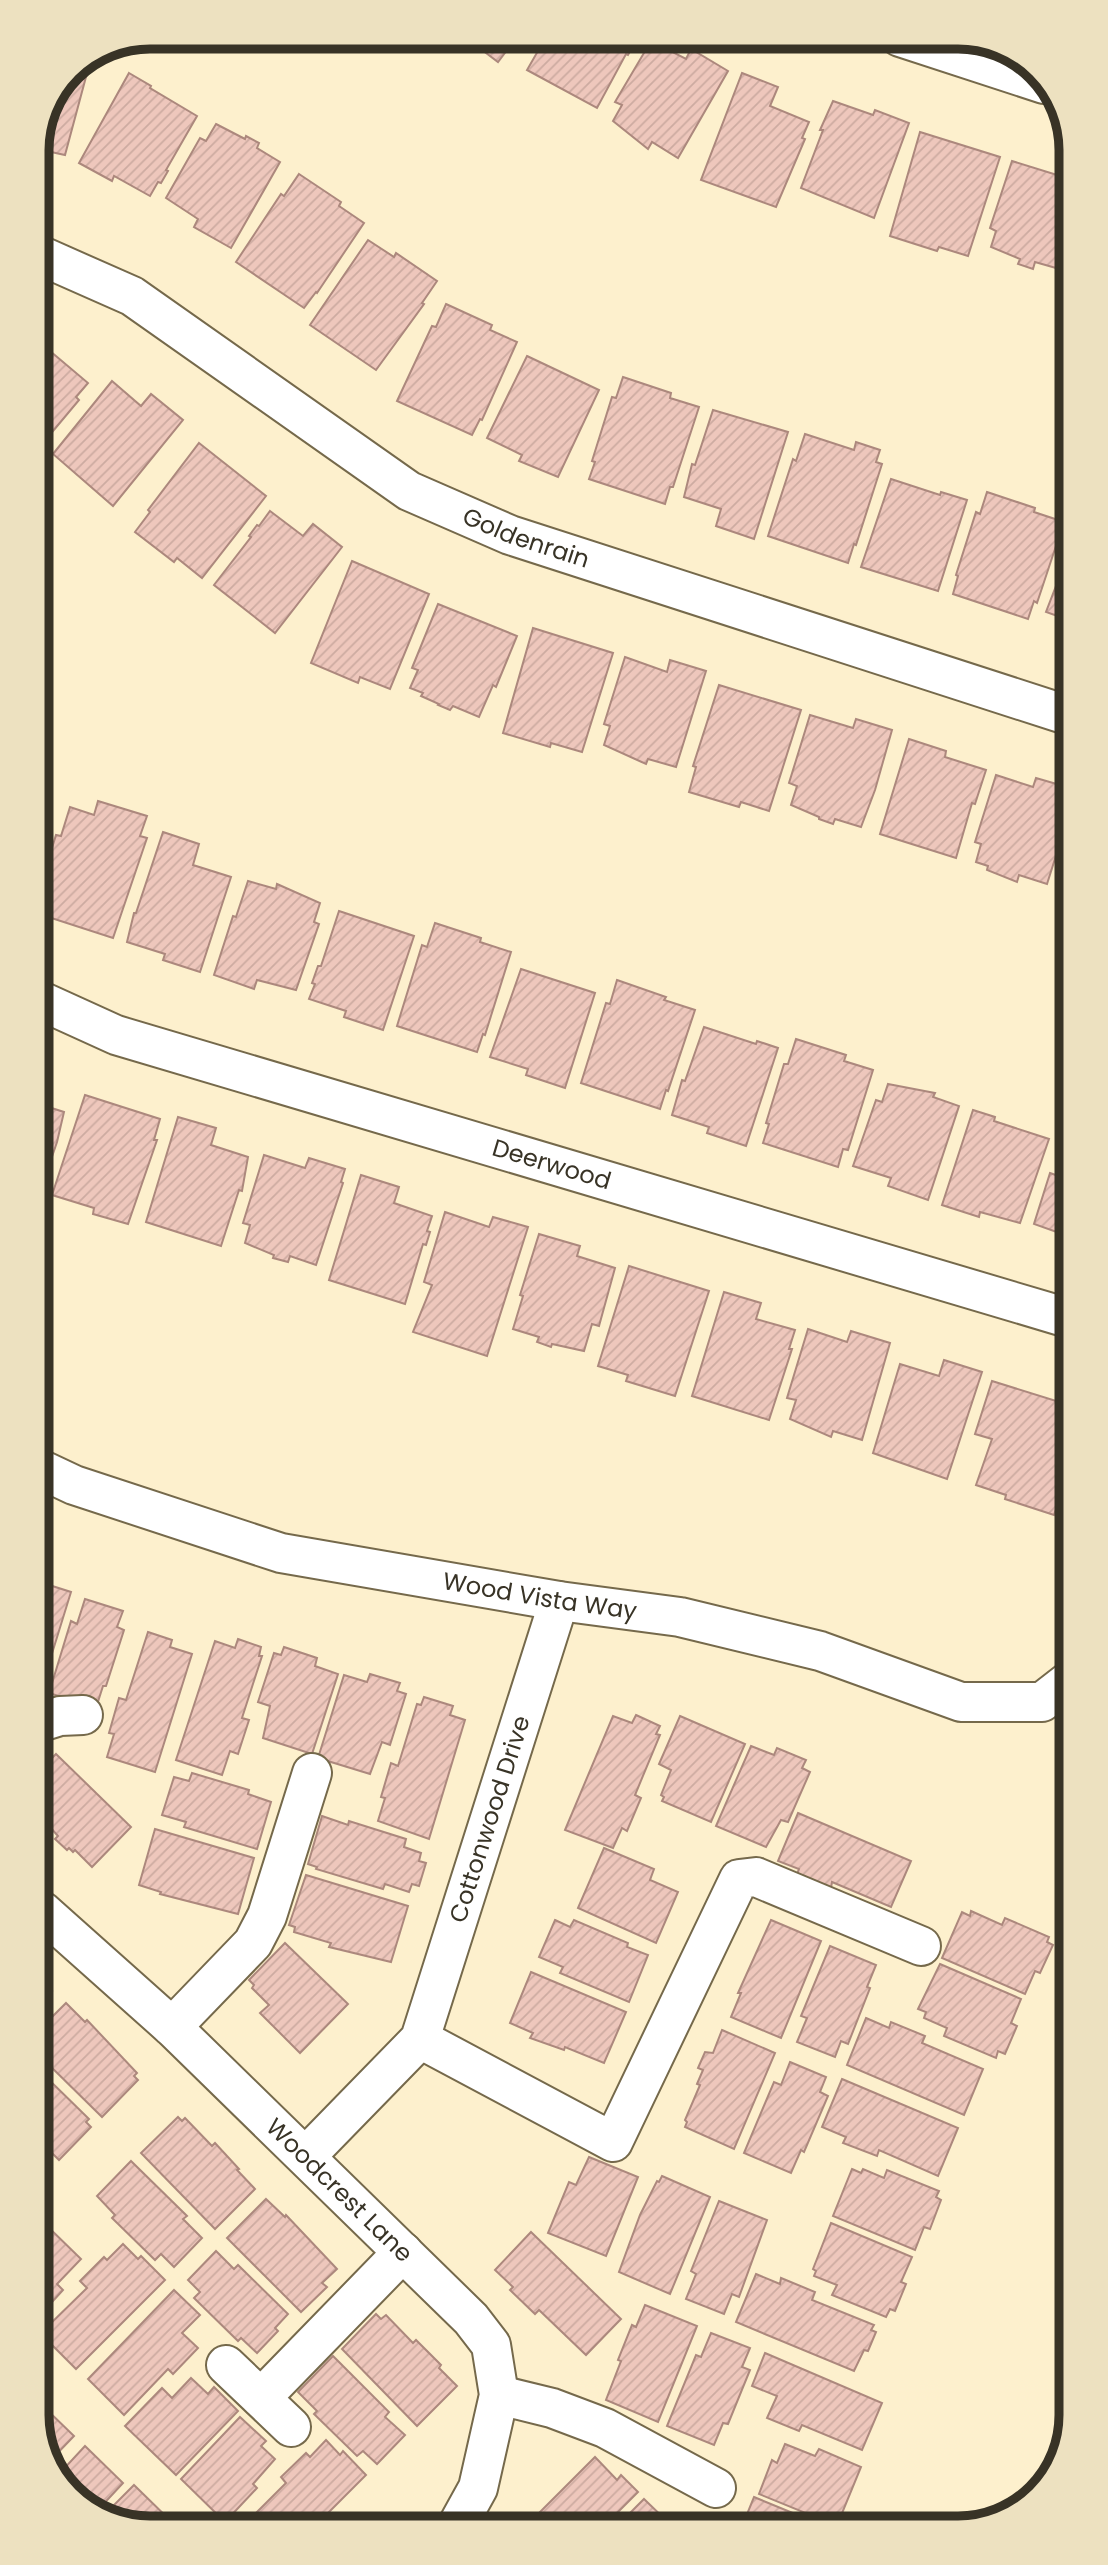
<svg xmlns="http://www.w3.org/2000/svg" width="1108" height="2565" viewBox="0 0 1108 2565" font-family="Poppins,sans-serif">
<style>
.building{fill:url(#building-hatch);stroke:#ac887d;stroke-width:2}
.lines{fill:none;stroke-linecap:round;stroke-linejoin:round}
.minor-casing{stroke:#75694b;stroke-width:42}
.minor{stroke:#fff;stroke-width:38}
.labels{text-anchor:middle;stroke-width:7;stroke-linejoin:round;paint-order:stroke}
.street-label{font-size:24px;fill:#383326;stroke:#fdf0cd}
.rim{fill:none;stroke:#383326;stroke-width:9}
</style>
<defs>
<pattern id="building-hatch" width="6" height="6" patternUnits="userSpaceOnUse" patternTransform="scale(1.75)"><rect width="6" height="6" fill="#eec7bc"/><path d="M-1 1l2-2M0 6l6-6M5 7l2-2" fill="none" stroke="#cdaba1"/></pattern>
</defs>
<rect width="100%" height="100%" fill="#fdf0cd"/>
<g class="building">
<path d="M465,37h52l-19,25z"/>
<path d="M546,37h92l-10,18 -2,-1 -29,54 -70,-38z"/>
<path d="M651,41l35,18 5,-10 37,22 -50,87 -26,-16 -4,7 -35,-28 9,-16 -7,-3z"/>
<path d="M90,62l-25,93 -28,-6v-6l33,-73z"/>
<path d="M129,73l22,13 -1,2 47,28 -31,54 2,1 -7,12 -3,-1 -8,14 -36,-20 -2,5 -33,-18z"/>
<path d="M742,73l36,14 -8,19 39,16 -7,16 3,1 -29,68 -75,-27z"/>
<path d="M833,101l40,14 2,-5 34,13 -35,95 -73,-30 22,-58h-3z"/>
<path d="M216,124l29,15 1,-3 13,7 -2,5 23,14 -49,86 -37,-21 4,-8 -32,-21 34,-60 6,3z"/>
<path d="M920,132l80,25 -32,99 -29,-9 -2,4 -47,-15z"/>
<path d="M1012,161l45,14 3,-9 5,2 1,96 -3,6 -28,-8 -2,7 -15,-5 2,-5 -29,-12 5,-16 -6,-3z"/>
<path d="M299,174l42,28 -2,4 25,17 -47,70 -1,-1 -12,16 -68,-46 45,-68 3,2z"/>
<path d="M368,240l26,17 2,-4 41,28 -15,22 2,1 -48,66 -66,-45z"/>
<path d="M446,304l46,21 -2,5 27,12 -35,78 -2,-1 -8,16 -75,-34 35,-75 4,1z"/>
<path d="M37,340l51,43 -12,14 3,3 -41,49z"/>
<path d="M527,356l72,34 -41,87 -39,-16 3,-6 -35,-17z"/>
<path d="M623,377l48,16 -1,5 29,9 -26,80h-3l-5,17 -76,-25 6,-17 -3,-1 20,-64 4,1z"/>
<path d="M112,381l29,25 10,-12 32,26 -70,86 -60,-52z"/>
<path d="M713,410l75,22 -34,107 -38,-13 5,-17 -37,-12 8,-33 3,1z"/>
<path d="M805,434l49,16 2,-8 24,8 -4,12 6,2 -26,81 -2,-1 -6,19 -80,-27 25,-77 3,2z"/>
<path d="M199,443l67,53 -64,82 -25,-20 -3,4 -39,-30 15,-20 -2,-2z"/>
<path d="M891,479l49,16 1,-3 26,8 -29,91 -77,-24z"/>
<path d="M987,492l48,16 -1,4 30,10 -27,81 -3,-2 -6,18 -75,-25 5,-18 -2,-1 20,-63 4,2z"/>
<path d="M270,511l33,25 10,-12 29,23 -67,86 -61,-48 37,-48 -2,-1 8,-11 2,1z"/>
<path d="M1066,560v59l-20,-7z"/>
<path d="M352,561l77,33 -39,95 -30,-12 -2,6 -47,-20z"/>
<path d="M438,604l79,32 -21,51 -3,-2 -14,32 -26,-11 -3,4 -12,-5 1,-1 -18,-8 2,-3 -13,-5 8,-18 -6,-2z"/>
<path d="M533,628l80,25 -31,99 -31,-9 -1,4 -47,-14z"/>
<path d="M625,657l42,15 3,-12 36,11 -30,96 -28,-8 -2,5 -42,-19 6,-19 -6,-2z"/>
<path d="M719,685l82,25 -32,101 -28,-9 -2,5 -50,-15 7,-25 -3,-1z"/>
<path d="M810,715l43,13 3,-9 36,11 -17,60 -14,37 -26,-8 -2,5 -14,-5v-2l-28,-12 6,-19 -8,-3z"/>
<path d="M909,739l37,12 -1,6 41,13 -11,34 -3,-1 -16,55 -76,-24z"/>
<path d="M996,775l37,12 3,-9 31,9v34l-20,63 -28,-9 -2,7 -30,-12 1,-4 -12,-4 5,-18 -6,-2z"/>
<path d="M98,801l49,15 -7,20 7,2 -34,100 -74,-24v-24l17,-55 5,1 9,-29 24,8z"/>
<path d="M39,812l8,4 -8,16z"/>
<path d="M163,832l36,12 -6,21 38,12 -31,95 -37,-12 2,-6 -38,-12 7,-29h2z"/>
<path d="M1067,880v25l-7,-3z"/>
<path d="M248,881l28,8 1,-5 43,19 -6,19 5,2 -23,66 -39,-10 -3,9 -40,-14 19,-59 3,1z"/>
<path d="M339,911l75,25 -31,94 -39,-13 2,-6 -37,-12 6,-15 -3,-1 6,-17h3z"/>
<path d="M435,923l46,15 -1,4 31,10 -26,83 -2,-1 -6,18 -80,-26 25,-81 5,2z"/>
<path d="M521,969l74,24 -30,95 -39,-13 2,-6 -38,-12z"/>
<path d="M617,980l49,17 -2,3 31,10 -27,81 -2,-1 -6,19 -79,-26 25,-80 4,1z"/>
<path d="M704,1027l52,17 1,-3 21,7 -32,98 -39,-13 2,-6 -37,-12 10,-35 3,1z"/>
<path d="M796,1039l50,16 -2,6 29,9 -25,80 -5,-1 -5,18 -75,-24 6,-19 -3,-1 18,-59h4z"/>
<path d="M888,1084l47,9 -2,4 26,9 -31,94 -40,-14 3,-8 -38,-12 23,-66 6,2z"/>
<path d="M85,1095l75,24 -6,21h3l-29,84 -35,-10 1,-6 -42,-13z"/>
<path d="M39,1104l25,8 -7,30 -17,50z"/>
<path d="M973,1110l22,7 -1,4 55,18 -29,84 -40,-11 -1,5 -37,-12z"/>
<path d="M178,1117l38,11 -5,17 37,12 -6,34 -3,-1 -18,56 -75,-24z"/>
<path d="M264,1155l41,13 4,-10 36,11 -4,13 2,1 -27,82 -26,-9 -2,6 -15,-4 1,-3 -29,-12 5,-18 -7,-2z"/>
<path d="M1050,1173l17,6 1,-3v60l-34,-12z"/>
<path d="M361,1175l38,12 -5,16 38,13 -5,15 3,1 -4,13 -3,-1 -18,60 -76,-24z"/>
<path d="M445,1212l44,15 4,-10 35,10 -41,129 -74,-24 19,-47 -8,-3z"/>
<path d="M539,1234l41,12 -3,10 38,12 -16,58 -7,-2 -8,27 -32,-7 -1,3 -14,-5 2,-5 -26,-8 10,-33 -3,-1z"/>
<path d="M629,1266l80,25 -34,105 -49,-15 2,-6 -30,-9z"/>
<path d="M724,1292l37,11 -5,16 39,11 -6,19h3l-23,71 -77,-24z"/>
<path d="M808,1329l39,13 4,-11 39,12 -28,97 -29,-9 -2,6 -41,-18 6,-19 -9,-2z"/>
<path d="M944,1360l38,12 -35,107 -74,-26 27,-89 39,12z"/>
<path d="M992,1381l77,24v65l-15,45 -49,-16 1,-4 -30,-10 16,-46 -17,-5z"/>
<path d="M41,1574l7,2 -2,8 25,8 -25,81 -5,-2z"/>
<path d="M85,1599l38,12 -6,16 7,3 -18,56h-3l-7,22 -47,-15 22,-72 6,3z"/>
<path d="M148,1632l24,8 -2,7 22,7 -37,118 -48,-15 7,-23 -5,-1 10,-35 7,2z"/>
<path d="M238,1639l23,8 -2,9h3l-20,62 7,2 -11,34 -8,-3 -8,24 -46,-15 39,-119 20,7z"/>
<path d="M284,1647l33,11 -2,8 23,8 -26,80 -49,-16 7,-32 -12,-4 16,-49 7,2z"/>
<path d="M370,1674l30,9 -3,8 9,3 -16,51 -8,-3 -12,32 -52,-16 26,-83 23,7z"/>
<path d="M424,1697l29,9 -3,9 15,5 -36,119 -51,-18 7,-23 -4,-1 10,-34 7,3 19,-62 4,1z"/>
<path d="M636,1715l24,11 -4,8 4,1 -25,60 6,3 -14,33 -5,-3 -9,20 -48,-18 48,-114 19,7z"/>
<path d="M680,1716l65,28 -34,78 -49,-21 2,-4 -3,-2 10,-25 -12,-6z"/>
<path d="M751,1746l23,9 3,-7 29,12 -4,8 8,4 -22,50 -7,-2 -15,27 -50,-21z"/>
<path d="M56,1754l75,73 -39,40 -17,-17 -2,2 -4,-4 -2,2 -12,-11 3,-3 -17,-19v-48z"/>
<path d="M192,1773l57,17 -1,4 23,8 -14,47 -73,-22 2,-5 -24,-7 12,-38 15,4z"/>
<path d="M798,1813l113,48 -20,46 -59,-25 -1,6 -34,-14 2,-5 -21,-8z"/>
<path d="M322,1816l26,9 1,-4 57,18 -2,8 17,6 -2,8 7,2 -7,23 -7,-2 -3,8 -24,-8 -2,5 -67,-20 1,-2 -9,-3z"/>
<path d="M155,1829l99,29 -16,56 -78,-20 1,-2 -22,-7z"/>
<path d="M604,1848l50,21 -4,11 28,12 -22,51 -78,-35z"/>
<path d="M306,1875l102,31 -17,56 -62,-15 2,-4 -37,-11 1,-5 -6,-2z"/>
<path d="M971,1911l31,14 3,-7 44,19 -2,5 6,3 -13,28 -5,-2 -10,23 -83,-36 20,-46 8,4z"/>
<path d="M555,1920l15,7 4,-7 54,23 -1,4 21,8 -19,47 -69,-29 3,-6 -24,-10z"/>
<path d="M771,1920l50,21 -40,97 -50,-21 10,-24h-3z"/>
<path d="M285,1943l63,61 -48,49 -40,-40 9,-8 -17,-17 2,-3 -5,-5z"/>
<path d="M830,1946l46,19 -9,22 3,1 -22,56 -7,-3 -6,16 -38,-15 10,-24 -6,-2z"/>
<path d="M940,1964l81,35 -10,24 6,3 -12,28 -7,-3 -2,7 -52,-22 3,-8 -23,-10 2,-6 -8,-3z"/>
<path d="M531,1972l95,40 -22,51 -39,-16 -1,3 -34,-12 3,-5 -23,-10z"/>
<path d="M42,1981l10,10 -10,9z"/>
<path d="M66,2003l19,19 2,-2 50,53 -3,3 4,4 -36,37 -60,-59v-31z"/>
<path d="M866,2018l23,10 2,-6 34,14 -3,7 61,26 -19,46 -117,-50z"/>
<path d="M722,2030l53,23 -41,96 -49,-22 2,-5 -2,-2 15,-35 -3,-1 6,-14 -5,-2 7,-16 8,1z"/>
<path d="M790,2062l36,15 -6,15 8,4 -24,56 -3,-2 -10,23 -47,-20 30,-71 7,3z"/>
<path d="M42,2073l47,46 -3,3 5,5 -32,33 -17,-17z"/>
<path d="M842,2079l116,49 -20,48 -59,-26 -2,6 -34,-13 3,-6 -24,-10z"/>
<path d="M178,2117l4,4 3,-3 27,28 3,-3 24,26 -2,1 18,19 -40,40 -74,-76z"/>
<path d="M589,2157l49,20 -32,79 -58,-23 21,-51 7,3z"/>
<path d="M131,2161l56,55 -4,3 19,19 -28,29 -13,-13 -6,6 -43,-42 3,-3 -18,-19z"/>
<path d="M852,2169l9,4 2,-4 21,9 3,-8 52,21 -3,6 5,3 -11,29 -6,-2 -9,23 -82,-34z"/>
<path d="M662,2176l48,21 -40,97 -51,-22 21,-57 17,-34 2,1z"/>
<path d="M266,2199l19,18 1,-2 51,54 -15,14 5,4 -26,25 -74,-74z"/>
<path d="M719,2201l48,19 -28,77 -7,-3 -8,20 -38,-15 10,-25 -5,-3z"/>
<path d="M42,2221l39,38 -24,25 6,6 -20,22z"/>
<path d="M831,2223l81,34 -11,25 5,2 -11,27 -5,-2 -4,8 -54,-22 5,-10 -23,-9 2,-5 -3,-2z"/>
<path d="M531,2232l90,87 -35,36 -47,-45 -4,4 -25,-24 3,-3 -18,-17z"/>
<path d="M123,2244l15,15 3,-3 24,24 -89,89 -33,-33v-5l44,-43 -7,-7 24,-24 3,3z"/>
<path d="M216,2251l18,18 4,-4 50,49 -13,14 3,3 -21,22 -16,-15 -3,3 -44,-43 6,-6 -12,-12z"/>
<path d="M756,2274l24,10 1,-6 34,14 -3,8 62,25 -3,5 5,2 -8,19 -4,-1 -10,21 -118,-49z"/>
<path d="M174,2290l26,25 -18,18 16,15 -25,26 -5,-5 -44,46 -36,-36z"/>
<path d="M645,2305l52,21 -39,96 -52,-22 15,-39 -3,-1 14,-35 4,2z"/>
<path d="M376,2314l5,5 5,-4 27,28 3,-3 25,25 -2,3 18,18 -40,40 -75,-77z"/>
<path d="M711,2333l39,15 -8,19 8,3 -22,54 -5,-1 -9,22 -47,-19 29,-71 5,2z"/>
<path d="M765,2353l117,50 -20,47 -60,-25 -3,6 -32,-13 10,-22 -25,-10z"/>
<path d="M333,2356l56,56 -4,5 20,18 -28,29 -14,-13 -6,5 -43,-42 3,-3 -19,-19z"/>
<path d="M191,2378l17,16 6,-7 24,24 -62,64 -51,-49 37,-38 10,10z"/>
<path d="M43,2406l31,30 -24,25 -7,-9z"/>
<path d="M240,2417l26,24 -5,5 14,13 -22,25 4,4 -32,34 -44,-43z"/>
<path d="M326,2440l14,15 3,-4 23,24 -52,52h-72l44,-44 -5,-6 25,-24 4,4z"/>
<path d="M785,2444l30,12 4,-7 42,18 -23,56h-8l-71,-29 13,-34 5,3z"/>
<path d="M85,2446l38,37 -26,28 -16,-6 -22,-31z"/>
<path d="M595,2457l22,23 4,-5 17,17 -33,33h-78z"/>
<path d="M134,2485l44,43h-36l-37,-14z"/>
<path d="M754,2497l63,26 -74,1z"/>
<path d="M644,2499l26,25 -52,1z"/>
</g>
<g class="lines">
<defs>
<g id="minor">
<path d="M900,37l144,47"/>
<path id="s1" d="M37,254l95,42 277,195 101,44 557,180"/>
<path id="s2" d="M39,1000l77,35 952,283"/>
<path id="s3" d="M40,1469l34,16 207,68 278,48 121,16 140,34 141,51h81l27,-21"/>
<path d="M41,1722l19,-6 23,-1"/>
<path id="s4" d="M42,1911l130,116 299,292 20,26 8,50 -21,93 -21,38"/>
<path d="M172,2027l81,-84 14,-27 45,-143"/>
<path d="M420,2039l193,103 126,-263 17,-2 165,69"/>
<path id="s5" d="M306,2156l114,-117 139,-438"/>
<path d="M226,2365l65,62"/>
<path d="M499,2395l53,13 53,20 111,60"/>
<path d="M261,2398l142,-146"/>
</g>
</defs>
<use href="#minor" class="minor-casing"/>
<use href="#minor" class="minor"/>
</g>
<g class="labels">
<g class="street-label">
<text dy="8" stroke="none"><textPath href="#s1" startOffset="569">Goldenrain</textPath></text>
<text dy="8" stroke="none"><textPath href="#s2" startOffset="539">Deerwood</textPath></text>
<text dy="8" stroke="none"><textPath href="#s3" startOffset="518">Wood Vista Way</textPath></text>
<text dy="8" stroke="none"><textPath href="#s5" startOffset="394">Cottonwood Drive</textPath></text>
<text dy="8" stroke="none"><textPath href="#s4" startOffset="408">Woodcrest Lane</textPath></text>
</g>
</g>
<path d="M0 0H1108V2565H0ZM150 49H958A101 101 0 0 1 1059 150V2415A101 101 0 0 1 958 2516H150A101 101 0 0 1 49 2415V150A101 101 0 0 1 150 49Z" fill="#ede1c0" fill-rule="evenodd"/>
<path class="rim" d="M150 49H958A101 101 0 0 1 1059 150V2415A101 101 0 0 1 958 2516H150A101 101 0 0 1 49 2415V150A101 101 0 0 1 150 49Z"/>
</svg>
